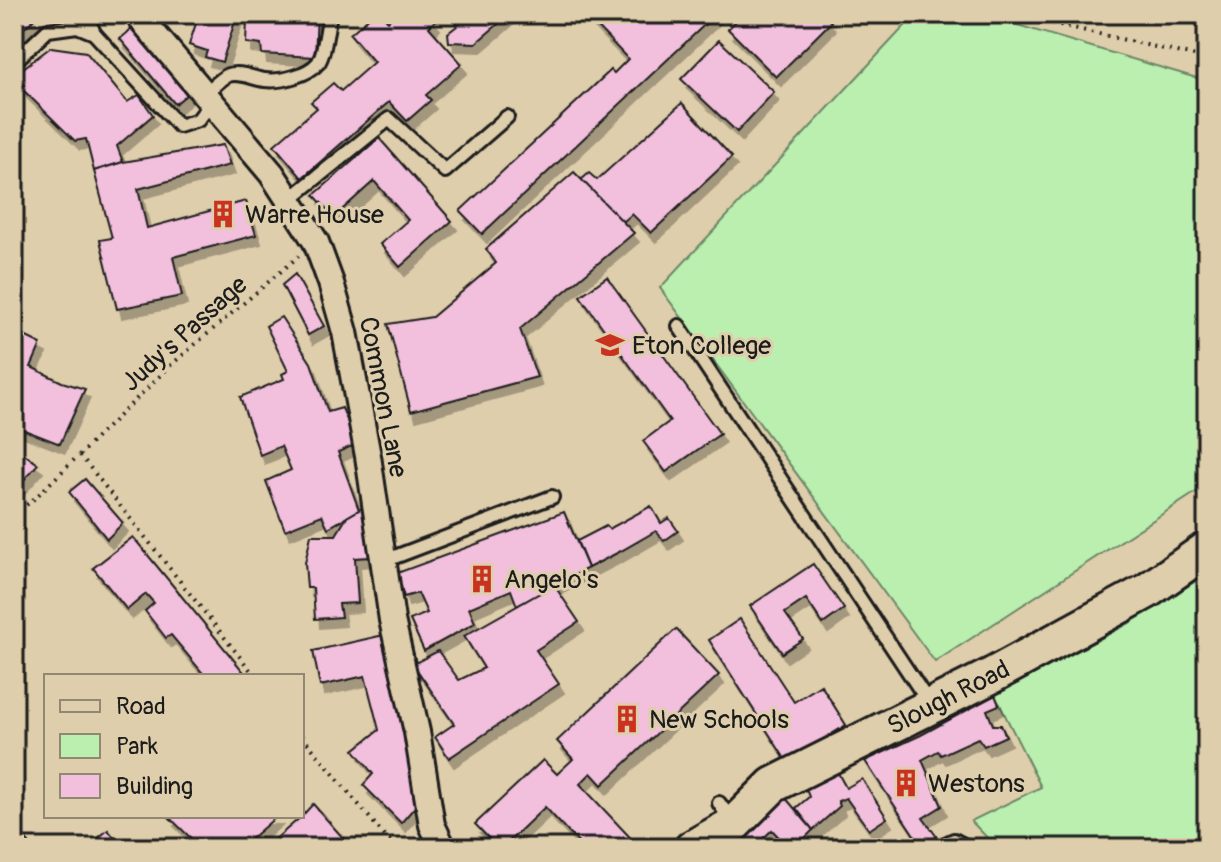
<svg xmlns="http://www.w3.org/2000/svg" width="1221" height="862" viewBox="0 0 1221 862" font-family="Pangolin,sans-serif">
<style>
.green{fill:#baefb0;stroke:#6b8666;stroke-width:2}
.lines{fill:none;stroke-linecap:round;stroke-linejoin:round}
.stream{stroke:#66869f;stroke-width:7}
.building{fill:#f2bfdd;stroke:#1c1c1c;stroke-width:2;filter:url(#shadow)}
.service-casing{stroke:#1c1c1c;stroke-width:18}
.minor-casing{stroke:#1c1c1c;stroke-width:30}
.secondary-casing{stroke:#1c1c1c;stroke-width:40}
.path{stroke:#1c1c1c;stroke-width:4;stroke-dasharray:2 6;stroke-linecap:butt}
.service{stroke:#dfceab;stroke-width:12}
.minor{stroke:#dfceab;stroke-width:24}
.secondary{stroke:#dfceab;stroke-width:34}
.labels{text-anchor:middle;stroke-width:6;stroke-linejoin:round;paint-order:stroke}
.poi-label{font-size:26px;fill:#1c1c1c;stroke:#dfceab;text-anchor:start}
.street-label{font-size:26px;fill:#1c1c1c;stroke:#dfceab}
</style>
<defs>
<filter id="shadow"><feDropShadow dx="5" dy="9" stdDeviation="0" flood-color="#0004"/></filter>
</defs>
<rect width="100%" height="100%" fill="#dfceab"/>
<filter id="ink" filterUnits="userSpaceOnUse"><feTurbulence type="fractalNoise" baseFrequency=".0125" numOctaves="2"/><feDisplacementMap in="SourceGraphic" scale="16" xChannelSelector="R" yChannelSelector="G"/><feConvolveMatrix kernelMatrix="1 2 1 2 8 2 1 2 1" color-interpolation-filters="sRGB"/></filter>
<g filter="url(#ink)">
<g class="green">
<path d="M916,14h64l227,67v404l-272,177 -275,-374z"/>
<path d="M1207,574v274h-210l-26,-27 70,-34 -46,-92 133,-71z"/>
</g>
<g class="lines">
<path class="stream" d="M1162,14l45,7"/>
</g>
<g class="building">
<path d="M14,14h26l-26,23z"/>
<path d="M199,14l38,1 -15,47 -17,-5 2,-6 -18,-6z"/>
<path d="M245,14h72l-2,43 -53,-3 -1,-9 -15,-2 1,-23z"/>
<path d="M373,14h9l6,7 7,-7h34l6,7 -6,6 33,37 -36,31 5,5 -24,21 -18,-19 -87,76 -28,-33 43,-37 -6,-6 22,-19 8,8 33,-29 -24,-28z"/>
<path d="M452,14h58l-34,29 -27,-1 -1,-9 9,-7z"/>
<path d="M589,14h127l-234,220 -22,-23 151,-141 3,3 14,-14 -41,-43z"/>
<path d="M743,14h80l8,8 -55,55 -48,-48z"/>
<path d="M135,26l56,65 -16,13 -55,-65z"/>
<path d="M719,40l55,52 -37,40 -56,-53z"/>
<path d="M51,47l35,5 41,50 12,-7 14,20 -36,31 6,16 -29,9 -8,-32 -11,2 -61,-60v-6z"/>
<path d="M682,103l50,54 -81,76 -19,-19 -9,8 -42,-42 8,-7 8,7z"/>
<path d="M379,138l73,83 -52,46 -20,-23 28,-24 -34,-39 -40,36 -20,-22z"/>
<path d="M223,145l7,20 -92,24 9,39 99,-27 10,34 -83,22 9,39 -65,13 -17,-69 12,-2 -18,-67 29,-9z"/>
<path d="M574,172l60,61 -114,96 17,48 -126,34 -23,-87 44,-7 64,-54 -10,-14z"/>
<path d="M295,274l29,52 -16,9 -26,-50z"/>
<path d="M607,277l113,157 -54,38 -23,-31 27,-20 -90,-125z"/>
<path d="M281,317l30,46 17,49 14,-4 15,36 -19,8 21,58 -31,18 -6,-13 -37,15 -19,-49 25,-11 -10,-24 -21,9 -20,-58 44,-18 -2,-5 6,-3 -22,-45z"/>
<path d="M14,331l27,13 -10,23 31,15 23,7 -25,55 -46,-18z"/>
<path d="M20,451l18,13 -24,27v-33z"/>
<path d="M85,479l38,44 -16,16 -38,-47z"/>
<path d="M366,506l4,51 -15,1 3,45 -19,1 2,13 -26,2 -2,-31h-6l-2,-25 6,-28h25l11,-18z"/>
<path d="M651,506l10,17 8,-5 9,13 -14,10 -8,-10 -35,20 -33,17 -11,-27 29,-15 3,3z"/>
<path d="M564,512l24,56 -71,38 -6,-16 -42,18 6,15 -51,28 -14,-31 17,-7 -9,-20 -14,4 -7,-24z"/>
<path d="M133,537l114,139h-42l-34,-41 -5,3 -21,-27 9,-8 -8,-9 -19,16 -34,-42z"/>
<path d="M813,564l31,45 -21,15 -17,-25 -21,14 18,26 -21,14 -32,-47z"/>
<path d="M554,585l25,37 -43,28 23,34 -110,74 -14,-21 19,-13 -41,-60 25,-13 21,29 25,-12 -20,-32z"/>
<path d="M740,619l54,83 27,-17 25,40 -59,37 -78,-122z"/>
<path d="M676,629l43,46 -117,110 -11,-12 -11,11 60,64h-57l-38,-41 -43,41h-4l-23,-24 68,-64 14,14 16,-15 -16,-18z"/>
<path d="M384,635l36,166 -19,22 -38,-38 10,-11 -19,-24 25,-20 -14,-54 -45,10 -7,-35z"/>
<path d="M995,695l4,10 -12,5 6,15h8l5,11 -22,10 -6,-8 -37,17 -3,-4 -16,9 20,46 -19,12 14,19 -17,7 -55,-83 56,-26z"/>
<path d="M838,773l8,15 16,-9 25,39 -18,12 -23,-32 -8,3 2,5 -27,24 -17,-22 13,-11 -3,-8z"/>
<path d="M784,796l29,34 -18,18h-6l-17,-18 -19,18h-31z"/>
<path d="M313,804l39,44h-87l37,-32z"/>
<path d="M171,816h106l-37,32h-16l-9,-8 -8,8h-6l-32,-31z"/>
<path d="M14,825l19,23h-19z"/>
<path d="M108,830l15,18h-37z"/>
</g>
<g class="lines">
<defs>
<g id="service">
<path d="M86,14l8,19"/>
<path d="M14,62l34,-32 29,-4 17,7 85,93 19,-6 13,-17"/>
<path d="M204,95c7,-6 16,-16 24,-20 13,-4 25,4 37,5 16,2 43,-5 53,-17 7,-9 9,-37 12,-49"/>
<path d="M289,200l100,-81 56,52 62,-54"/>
<path d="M679,326l250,377"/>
<path d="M384,561l168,-64"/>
<path d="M719,803l14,20"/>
<path d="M937,848l17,-8 15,8"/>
</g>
<path id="minor" d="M137,14l135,160 44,68 15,41 14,49 23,124 24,164 25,112 15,93 11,23"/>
<path id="secondary" d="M692,848l42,-24 39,-39 220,-110 154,-84 60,-42"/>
</defs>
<use href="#service" class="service-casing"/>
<use href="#minor" class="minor-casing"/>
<use href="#secondary" class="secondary-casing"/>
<g class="path">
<path d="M1013,14l194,45"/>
<path d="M1052,23l2,-9"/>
<path d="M80,455l175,221"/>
<path d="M14,515l21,-17 136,-133 128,-109"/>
<path d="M302,736l86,104 21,8"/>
</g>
<use href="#service" class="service"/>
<use href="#minor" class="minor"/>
<use href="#secondary" class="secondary"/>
</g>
</g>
<defs>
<symbol id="building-bare" viewBox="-9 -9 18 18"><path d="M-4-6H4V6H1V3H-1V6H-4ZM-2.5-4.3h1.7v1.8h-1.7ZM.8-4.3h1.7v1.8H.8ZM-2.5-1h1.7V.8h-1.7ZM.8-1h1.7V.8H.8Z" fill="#c8321e" stroke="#dfceab" stroke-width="2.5" paint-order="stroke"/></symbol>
<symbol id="school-bare" viewBox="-9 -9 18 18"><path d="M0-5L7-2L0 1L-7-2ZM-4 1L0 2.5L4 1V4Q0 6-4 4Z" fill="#c8321e" stroke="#dfceab" stroke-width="2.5" paint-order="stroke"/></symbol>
</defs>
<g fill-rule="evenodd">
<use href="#building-bare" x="203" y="194" width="40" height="40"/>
<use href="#school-bare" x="590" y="325" width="40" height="40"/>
<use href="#building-bare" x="462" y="559" width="40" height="40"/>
<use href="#building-bare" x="607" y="699" width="40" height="40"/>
<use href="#building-bare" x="886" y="763" width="40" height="40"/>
</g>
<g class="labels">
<g class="poi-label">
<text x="245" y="223">Warre House</text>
<text x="632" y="354">Eton College</text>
<text x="504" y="588">Angelo's</text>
<text x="649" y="728">New Schools</text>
<text x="928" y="792">Westons</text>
</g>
<g class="street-label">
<text transform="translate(184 333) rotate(-42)" y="9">Judy's Passage</text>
<text transform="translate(384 397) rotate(79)" y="9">Common Lane</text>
<text transform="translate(948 697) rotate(-27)" y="9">Slough Road</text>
</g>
</g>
<rect width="1221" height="862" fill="none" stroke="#dfceab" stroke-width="48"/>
<rect x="24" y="24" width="1173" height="814" fill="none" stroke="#1c1c1c" stroke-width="3" filter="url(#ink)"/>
<rect x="44" y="674" width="260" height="144" fill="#dfceab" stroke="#918772" stroke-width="2"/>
<rect x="60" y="700" width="40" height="12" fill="#dfceab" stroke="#918772" stroke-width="2"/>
<text x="116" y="714" font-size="24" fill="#1c1c1c">Road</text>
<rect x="60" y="734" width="40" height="24" fill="#baefb0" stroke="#918772" stroke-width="2"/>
<text x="116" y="754" font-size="24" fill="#1c1c1c">Park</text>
<rect x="60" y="774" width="40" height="24" fill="#f2bfdd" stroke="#918772" stroke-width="2"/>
<text x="116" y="794" font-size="24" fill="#1c1c1c">Building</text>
</svg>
